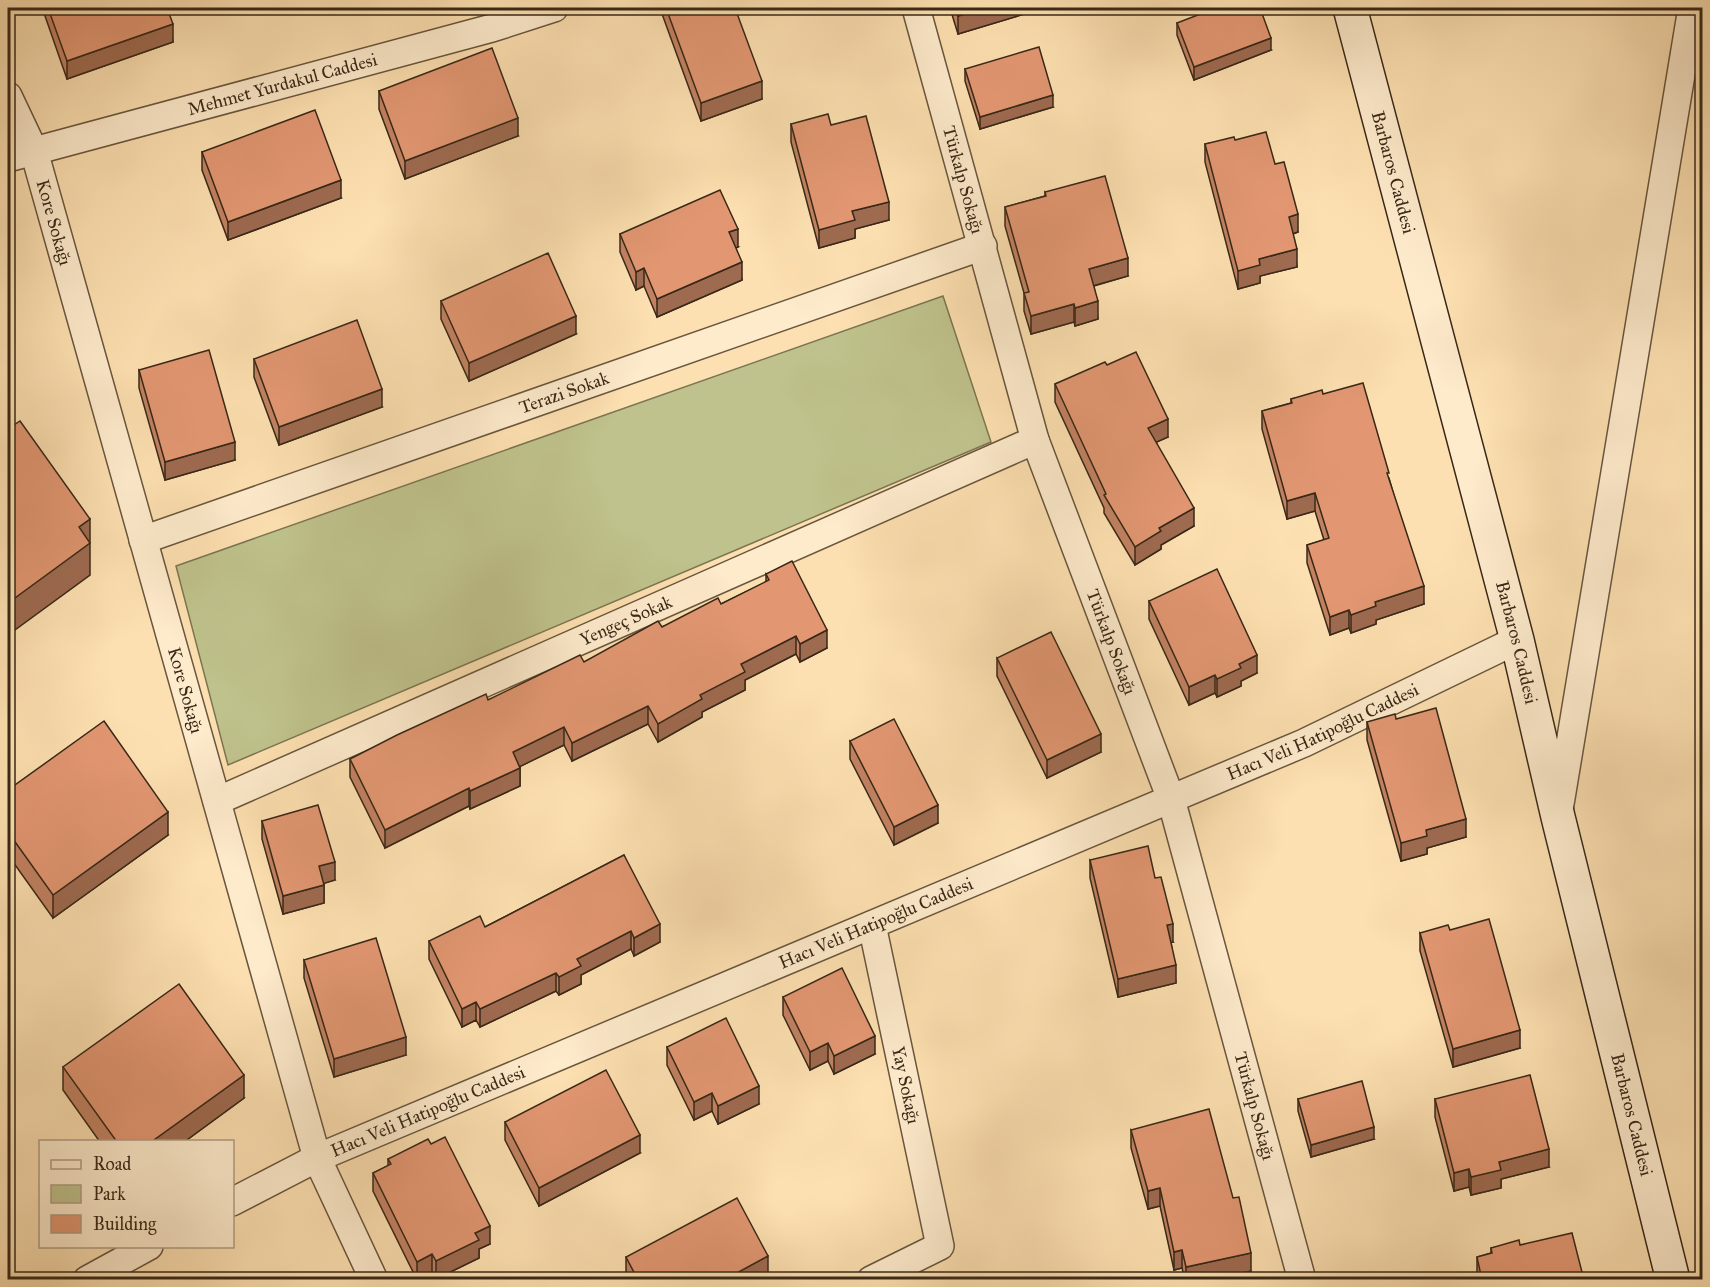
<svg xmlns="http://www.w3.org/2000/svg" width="1710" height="1287" viewBox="0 0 1710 1287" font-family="'IM FELL Great Primer',serif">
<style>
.green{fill:#bfc28c;stroke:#7c7552;stroke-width:1.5}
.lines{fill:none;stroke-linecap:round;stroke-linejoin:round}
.street-casing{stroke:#69563e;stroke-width:30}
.secondary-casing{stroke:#382817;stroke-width:36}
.street{stroke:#feebcc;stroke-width:27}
.secondary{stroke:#feebcc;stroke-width:33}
.wall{fill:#c28262;stroke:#382817;stroke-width:1.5}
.shaded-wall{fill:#9e6a50;stroke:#382817;stroke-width:1.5}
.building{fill:#e29772;stroke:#382817;stroke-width:1.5}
.labels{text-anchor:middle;stroke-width:4.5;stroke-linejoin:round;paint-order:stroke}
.street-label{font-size:18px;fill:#382817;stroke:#feebcc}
</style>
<rect width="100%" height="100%" fill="#fde0b1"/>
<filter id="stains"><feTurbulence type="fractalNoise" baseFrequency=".00333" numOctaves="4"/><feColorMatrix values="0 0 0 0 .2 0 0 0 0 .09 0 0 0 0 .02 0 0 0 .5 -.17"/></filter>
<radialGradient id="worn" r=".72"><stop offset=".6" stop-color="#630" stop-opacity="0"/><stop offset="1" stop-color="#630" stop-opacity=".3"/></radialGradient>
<path class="green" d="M943,296l48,146 -763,323 -52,-199z"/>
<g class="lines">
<defs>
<g id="street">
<path id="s1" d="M916,8l119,432 136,359 131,481"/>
<path id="s2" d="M8,96l26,55 283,1007 57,122"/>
<path id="s3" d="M8,158l484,-130 62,-20"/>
<path id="s4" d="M143,540l840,-294"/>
<path id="s5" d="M217,801l818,-361"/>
<path d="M1559,810l133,-802"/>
<path id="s6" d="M232,1202l85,-44 987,-415 213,-103"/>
<path d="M87,1280l62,-34"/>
<path d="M871,1280l69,-34 -68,-321"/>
</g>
<g id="secondary">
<path id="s7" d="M1350,8l167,632 41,177 115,463"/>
</g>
</defs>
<use href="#street" class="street-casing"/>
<use href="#secondary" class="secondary-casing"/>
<use href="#street" class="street"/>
<use href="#secondary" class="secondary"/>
</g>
<g class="wall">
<path d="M44,8h123l6,34 -106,37 -23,-66z"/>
<path d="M661,8h74l27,91 -61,22 -40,-110z"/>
<path d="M950,8h81v4l-73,22z"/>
<path d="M1177,23l94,27 -77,30 -17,-45z"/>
<path d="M965,69l88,38 -73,22 -15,-48z"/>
<path d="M379,91l139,45 -113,43 -26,-70z"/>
<path d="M791,124l40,1 58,95 -34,9v9l-36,10 -28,-106z"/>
<path d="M1235,140l40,24 23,68 -5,2 4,33 -37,9v7l-22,6 -33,-127v-18z"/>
<path d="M202,152l139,46 -113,42 -26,-70z"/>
<path d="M1045,192l83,84 -34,10 4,33 -23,7 -1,-4 -43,12 -7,-23v-18l-19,-67v-19l40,-11z"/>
<path d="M620,234l118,13 -2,1 6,32 -85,37 -13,-31 -8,4 -16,-38z"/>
<path d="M441,301l135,33 -107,47 -28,-62z"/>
<path d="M254,359l128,48 -103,38 -25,-68z"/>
<path d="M1107,365l61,72 -12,5 38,84 -33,19v4l-26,16 -31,-52v-5l-49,-106v-18z"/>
<path d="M139,370l96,90 -70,20 -26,-92z"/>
<path d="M1323,394l66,84 35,126 -48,16v4l-25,9 -2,-5 -19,7 -23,-72v-18l17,-5 -9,-29 -28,8 -25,-90v-18l29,-8v-4z"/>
<path d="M766,574l61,74 -27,14 -4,-8 -51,26v10l-43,22v5l-44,25 -10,-18 -76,37 -8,-16 -44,21v20l-50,23 -1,-3 -84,42 -35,-71v-18l138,-59 96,-38 78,-35 59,-23 45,-22z"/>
<path d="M1149,601l108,72 -16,8v5l-24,11 -2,-4 -26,12 -40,-86z"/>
<path d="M997,658l104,94 -54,26 -50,-102z"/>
<path d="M1396,719l70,118 -39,11v6l-26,7 -34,-121v-18z"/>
<path d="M850,741l88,82 -44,22 -44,-86z"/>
<path d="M8,790l160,45 -115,83 -45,-63z"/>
<path d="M262,821l73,59 -11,3v20l-41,11 -21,-75z"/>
<path d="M624,855l36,87 -26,14 -3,-7 -50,26v9l-22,11 -3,-4 -76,36 -4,-7 -14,7 -33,-68v-18l56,-14z"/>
<path d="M1090,860l83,82h-2l5,41 -58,14 -28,-119z"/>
<path d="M1420,933l100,115 -67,19 -33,-116z"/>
<path d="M304,960l102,95 -72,22 -30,-99z"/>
<path d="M783,997l92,57 -41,20 -6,-13 -18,9 -27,-55z"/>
<path d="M667,1047l92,57 -41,20 -6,-13 -18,9 -27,-55z"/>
<path d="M63,1067l181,31 -60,44h-84l-37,-52z"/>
<path d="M1298,1099l76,40 -63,18 -13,-46z"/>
<path d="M1435,1099l114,68 -48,12v9l-30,7 -2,-8 -15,4 -19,-74z"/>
<path d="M505,1122l135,31 -101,53 -34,-66z"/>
<path d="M1131,1130l120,141 -40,9h-26l-3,-12 -8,2 -14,-64 -12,3 -17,-61z"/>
<path d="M431,1144l59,100 -11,5v9l-43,21 -4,-7 -15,8 -44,-89v-18l15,-7v-7z"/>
<path d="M1520,1245l64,35h-106l-1,-5v-18l14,-4v-5z"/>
<path d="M626,1257l142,17 -10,6h-129l-3,-5z"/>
</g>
<g class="shaded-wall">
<path d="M986,8h45v4l-73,22v-18z"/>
<path d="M173,24v18l-106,37v-18z"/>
<path d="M1271,38v12l-77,30v-13z"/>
<path d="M762,81v18l-61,22v-18z"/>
<path d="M1053,95v12l-73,22v-12z"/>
<path d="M518,118v18l-113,43v-18z"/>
<path d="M341,180v18l-113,42v-18z"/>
<path d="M889,202v18l-34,9v9l-36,10v-18l33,-19z"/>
<path d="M1298,214v18l-9,3v-18z"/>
<path d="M738,229v18l-9,3v-18z"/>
<path d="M1297,249v18l-37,9v7l-22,6v-18l21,-12z"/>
<path d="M1128,258v18l-39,11v-18z"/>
<path d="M742,262v18l-85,37v-18z"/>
<path d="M644,268v18l-8,4v-18z"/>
<path d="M1098,301v18l-23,7v-18z"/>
<path d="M1074,304v18l-43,12v-18z"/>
<path d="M576,316v18l-107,47v-18z"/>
<path d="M382,389v18l-103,38v-18z"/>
<path d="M1168,419v18l-20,9v-18z"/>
<path d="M235,442v18l-70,20v-18z"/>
<path d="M1315,493v18l-28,8v-18z"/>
<path d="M1194,508v18l-33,19v4l-26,16v-18l24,-19z"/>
<path d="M90,519v56l-82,60v-32l71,-76z"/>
<path d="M1424,586v18l-48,16v4l-25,9v-18l24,-13z"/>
<path d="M1349,610v18l-19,7v-18z"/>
<path d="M827,630v18l-27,14v-18z"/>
<path d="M796,636v18l-51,26v10l-43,22v5l-44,25v-18l83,-60z"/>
<path d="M1257,655v18l-16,8v5l-24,11v-18l22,-15z"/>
<path d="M1215,675v18l-26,12v-18z"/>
<path d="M648,706v18l-76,37v-18z"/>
<path d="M564,727v18l-51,25v-18z"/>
<path d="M1101,734v18l-54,26v-18z"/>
<path d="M520,768v18l-50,23v-18z"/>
<path d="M469,788v18l-84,42v-18z"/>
<path d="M938,805v18l-44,22v-18z"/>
<path d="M168,812v23l-115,83v-23z"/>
<path d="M1466,819v18l-39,11v6l-26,7v-18l25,-13z"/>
<path d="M335,862v18l-16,5v-19z"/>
<path d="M324,885v18l-41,11v-18z"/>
<path d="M660,924v18l-26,14v-18z"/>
<path d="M1173,924v18l-6,1v-18z"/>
<path d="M631,931v18l-50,26v9l-22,11v-18l18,-18z"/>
<path d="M1176,965v18l-58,14v-18z"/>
<path d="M556,973v18l-76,36v-18z"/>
<path d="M476,1002v18l-14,7v-18z"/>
<path d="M1520,1030v18l-67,19v-18z"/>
<path d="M875,1036v18l-41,20v-18z"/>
<path d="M406,1037v18l-72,22v-18z"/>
<path d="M828,1043v18l-18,9v-18z"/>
<path d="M244,1075v23l-60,44h-33z"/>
<path d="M759,1086v18l-41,20v-18z"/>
<path d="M712,1093v18l-18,9v-18z"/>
<path d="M1374,1127v12l-63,18v-12z"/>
<path d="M640,1135v18l-101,53v-18z"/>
<path d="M1549,1149v18l-48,12v9l-30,7v-18l28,-15z"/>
<path d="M1469,1169v18l-15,4v-18z"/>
<path d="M1160,1188v18l-12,3v-18z"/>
<path d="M490,1226v18l-11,5v9l-43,21v-18l39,-28z"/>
<path d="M1182,1250v18l-8,2v-18z"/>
<path d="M1251,1253v18l-40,9h-25v-13z"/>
<path d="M432,1254v18l-15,8v-18z"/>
<path d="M768,1256v18l-10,6h-25v-5z"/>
</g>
<g class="building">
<path d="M48,8h119l6,16 -106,37z"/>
<path d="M666,8h69l27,73 -61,22z"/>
<path d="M955,8h31l-28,8z"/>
<path d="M1216,8h44l11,30 -77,29 -17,-44z"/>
<path d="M1039,47l14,48 -73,22 -15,-48z"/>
<path d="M492,48l26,70 -113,43 -26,-70z"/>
<path d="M315,110l26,70 -113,42 -26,-70z"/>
<path d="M828,114l3,11 35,-9 23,86 -37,9 3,9 -36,10 -28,-106z"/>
<path d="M1266,132l9,32 9,-2 14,52 -9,3 8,32 -38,10 1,6 -22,6 -33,-127 29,-7 1,3z"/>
<path d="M1105,176l23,82 -39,11 9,32 -23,7 -1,-4 -43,12 -7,-23 5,-1 -24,-85 41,-11 -1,-4z"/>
<path d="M720,190l18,39 -9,3 13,30 -85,37 -13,-31 -8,4 -16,-38z"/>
<path d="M548,253l28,63 -107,47 -28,-62z"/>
<path d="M357,320l25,69 -103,38 -25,-68z"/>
<path d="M209,350l26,92 -70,20 -26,-92z"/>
<path d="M1136,352l32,67 -20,9 46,80 -35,20 2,3 -26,16 -31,-52 2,-1 -51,-110 50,-22 2,3z"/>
<path d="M1363,383l26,90h-2l37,113 -49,16 1,4 -25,9 -2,-5 -19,7 -23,-72 22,-7 -14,-45 -28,8 -25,-90 30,-8 -1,-4 31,-9 1,4z"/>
<path d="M20,421l70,98 -11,8 11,16 -82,60v-174z"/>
<path d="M792,561l35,69 -27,14 -4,-8 -55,28 4,8 -45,23 2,4 -44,25 -10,-18 -76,37 -8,-16 -51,25 7,16 -50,23 -1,-3 -84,42 -35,-71 47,-24 89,-41 2,6 92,-45 4,7 74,-41 4,6 56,-29 3,6 48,-24 -3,-6z"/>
<path d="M1217,569l40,86 -18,9 2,4 -24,11 -2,-4 -26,12 -40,-86z"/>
<path d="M1051,632l50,102 -54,26 -50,-102z"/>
<path d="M1436,708l30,111 -40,11 1,6 -26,7 -34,-121 28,-8 1,5z"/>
<path d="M894,719l44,86 -44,22 -44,-86z"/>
<path d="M104,721l64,91 -115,83 -45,-63v-42z"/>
<path d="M318,805l17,57 -16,4 5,19 -41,11 -21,-75z"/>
<path d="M1148,846l7,32 6,-1 12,47 -6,1 9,40 -58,14 -28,-119z"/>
<path d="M624,855l36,69 -26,14 -3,-7 -54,28 4,7 -22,11 -3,-4 -76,36 -4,-7 -14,7 -33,-68 51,-25 5,11z"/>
<path d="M1489,919l31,111 -67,19 -33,-116 28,-8 2,5z"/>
<path d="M376,938l30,99 -72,22 -30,-99z"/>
<path d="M842,968l33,68 -41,20 -6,-13 -18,9 -27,-55z"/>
<path d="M179,984l65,91 -93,67h-34l-54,-75z"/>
<path d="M726,1018l33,68 -41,20 -6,-13 -18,9 -27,-55z"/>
<path d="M606,1070l34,65 -101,53 -34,-66z"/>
<path d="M1530,1075l19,74 -50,13 2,8 -30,7 -2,-8 -15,4 -19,-74z"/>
<path d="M1362,1081l12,46 -63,18 -13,-46z"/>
<path d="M1209,1109l24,89 6,-1 12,56 -65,14 -4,-17 -8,2 -14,-64 -12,3 -17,-61z"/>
<path d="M445,1137l45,89 -15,7 4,7 -43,21 -4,-7 -15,8 -44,-89 18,-9 -3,-5 40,-20 3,5z"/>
<path d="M737,1198l31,58 -35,19 3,5h-98l-12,-23z"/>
<path d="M1572,1233l12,47h-102l-5,-23 15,-4 -1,-5 28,-8 1,5z"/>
</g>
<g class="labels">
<g class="street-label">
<text dy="6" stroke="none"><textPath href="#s3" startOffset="284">Mehmet Yurdakul Caddesi</textPath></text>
<text dy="6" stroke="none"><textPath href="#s7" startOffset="170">Barbaros Caddesi</textPath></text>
<text dy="6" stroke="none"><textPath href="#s1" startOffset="178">Türkalp Sokağı</textPath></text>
<text dy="6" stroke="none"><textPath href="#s2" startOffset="135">Kore Sokağı</textPath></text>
<text dy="6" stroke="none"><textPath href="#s4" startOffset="446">Terazi Sokak</textPath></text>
<text dy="6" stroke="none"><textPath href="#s5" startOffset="447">Yengeç Sokak</textPath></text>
<text dy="6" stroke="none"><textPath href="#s7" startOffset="656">Barbaros Caddesi</textPath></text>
<text dy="6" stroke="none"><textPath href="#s1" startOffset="664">Türkalp Sokağı</textPath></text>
<text dy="6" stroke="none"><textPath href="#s2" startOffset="621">Kore Sokağı</textPath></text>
<text dy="6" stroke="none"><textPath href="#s6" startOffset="1188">Hacı Veli Hatipoğlu Caddesi</textPath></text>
<text dy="6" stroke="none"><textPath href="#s6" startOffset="702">Hacı Veli Hatipoğlu Caddesi</textPath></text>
<text transform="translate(906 1085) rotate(78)" y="6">Yay Sokağı</text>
<text dy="6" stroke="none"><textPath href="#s1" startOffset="1150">Türkalp Sokağı</textPath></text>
<text dy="6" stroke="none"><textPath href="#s6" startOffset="216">Hacı Veli Hatipoğlu Caddesi</textPath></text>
<text dy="6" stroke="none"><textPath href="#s7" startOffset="1142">Barbaros Caddesi</textPath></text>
</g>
</g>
<rect width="1710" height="1287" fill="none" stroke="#fde0b1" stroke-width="30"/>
<rect x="9" y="9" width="1692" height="1269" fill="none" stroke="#382817" stroke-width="3"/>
<rect x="15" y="15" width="1680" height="1257" fill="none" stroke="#382817" stroke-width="1.5"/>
<rect x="39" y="1140" width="195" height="108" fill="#feebcc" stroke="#af9d84" stroke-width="1.5"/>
<rect x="51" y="1160" width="30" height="9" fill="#feebcc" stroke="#af9d84" stroke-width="1.5"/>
<text x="93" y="1170" font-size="18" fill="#382817">Road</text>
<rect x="51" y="1185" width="30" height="18" fill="#bfc28c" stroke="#af9d84" stroke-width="1.5"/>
<text x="93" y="1200" font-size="18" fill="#382817">Park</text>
<rect x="51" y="1215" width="30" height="18" fill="#e29772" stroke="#af9d84" stroke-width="1.5"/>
<text x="93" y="1230" font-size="18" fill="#382817">Building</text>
<rect width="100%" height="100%" filter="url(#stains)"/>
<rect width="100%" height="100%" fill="url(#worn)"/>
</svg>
